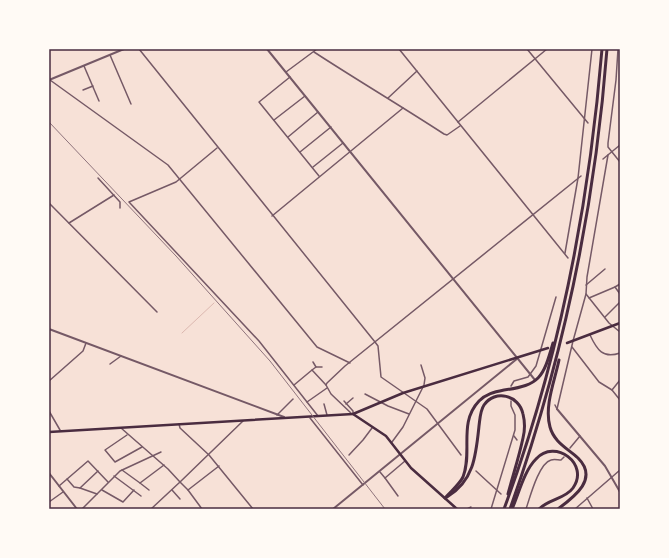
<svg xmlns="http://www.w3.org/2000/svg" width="669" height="558" viewBox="0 0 669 558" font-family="'Space Grotesk',sans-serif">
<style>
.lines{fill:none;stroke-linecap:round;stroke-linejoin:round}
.stream{stroke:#dcb8b0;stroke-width:1}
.minor{stroke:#755966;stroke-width:1.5}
.tertiary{stroke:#755966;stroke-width:2}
.secondary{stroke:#4a2c40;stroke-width:2.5}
.primary{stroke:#4a2c40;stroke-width:2.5}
.motorway{stroke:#4a2c40;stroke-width:3}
.rail{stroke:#8f747c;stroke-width:1}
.neatline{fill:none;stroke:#4a2c40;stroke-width:1.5}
</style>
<rect width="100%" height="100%" fill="#f7e1d7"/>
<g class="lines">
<path class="stream" d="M182,333l32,-30"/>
<g class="minor">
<path d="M139,49l236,293 3,4 3,31 46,32 34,46"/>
<path d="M399,49l169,209"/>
<path d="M527,49l61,74"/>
<path d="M618,49l-2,31 -8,63v4l12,15"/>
<path d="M314,52c43,28 87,54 130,82l3,1 13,-9"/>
<path d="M110,55l21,49"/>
<path d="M84,66l15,35"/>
<path d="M286,72l31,-23"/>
<path d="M290,77l-31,25 60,74"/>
<path d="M50,80l118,85 149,182 33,16"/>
<path d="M83,90l10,-4"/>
<path d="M388,98l29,-27"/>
<path d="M274,120l31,-24"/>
<path d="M458,122l89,-73"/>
<path d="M288,137l30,-25"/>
<path d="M217,148l-41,34 -47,20 130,139 48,61"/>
<path d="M300,152l31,-25"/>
<path d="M603,159l17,-14"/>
<path d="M313,167l30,-24"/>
<path d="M98,178l22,24v6"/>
<path d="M49,203l108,109"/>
<path d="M272,216l131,-108"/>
<path d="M69,223l45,-28"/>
<path d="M565,253l13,-75 14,-129"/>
<path d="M620,284l-5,3 5,7"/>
<path d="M586,285l19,-16"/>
<path d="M586,294l23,29 11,9"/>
<path d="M589,298l26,-11"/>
<path d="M605,317l15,-15"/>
<path d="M590,335c7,15 13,24 30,18"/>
<path d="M572,347l27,35 13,8 8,10"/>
<path d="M313,362l3,5 -4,3 14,15"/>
<path d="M110,364l11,-8"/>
<path d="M316,367h6"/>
<path d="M49,381l34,-30 3,-8"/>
<path d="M294,385l18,-15"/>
<path d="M511,386l3,-5 14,-4 8,-11 20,-69"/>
<path d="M612,390l8,-10"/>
<path d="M365,394l23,12 21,8"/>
<path d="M344,401l9,10v3"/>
<path d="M324,404l3,11"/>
<path d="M346,404l7,-6"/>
<path d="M555,405l2,4"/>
<path d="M557,409l16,-68 13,-47 1,-17 21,-122"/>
<path d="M49,411l11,19"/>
<path d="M352,414l-21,-20 -5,-9 1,-2 18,-17 236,-190"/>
<path d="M277,415l16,-16"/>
<path d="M318,416l-11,-14 20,-14"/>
<path d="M310,418l53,67"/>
<path d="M179,424l1,4 29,27 44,54"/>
<path d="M121,428l47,41 12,13 63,-61"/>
<path d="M127,435l-22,15 10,12 27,-15"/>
<path d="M514,436l3,4"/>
<path d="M392,442l11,-15 21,-42 1,-7 -4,-13"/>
<path d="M570,448l10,-12"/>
<path d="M349,455l14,-15 9,-12"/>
<path d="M122,470l18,13"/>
<path d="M476,471l25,23"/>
<path d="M380,472l5,6 20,-17"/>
<path d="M114,476l27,20"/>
<path d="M385,478l13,18"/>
<path d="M67,479l7,8 6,1"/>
<path d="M59,486l29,-25 20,21"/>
<path d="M102,490l21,12 11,-12"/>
<path d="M149,490l-9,-7 24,-18"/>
<path d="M172,490l8,9"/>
<path d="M188,490l14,19"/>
<path d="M97,494l-17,-6 18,-17"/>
<path d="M587,498l6,11"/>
<path d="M49,502l14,-10"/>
<path d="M82,509l38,-38 41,-19"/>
<path d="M151,509l29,-27 8,8 31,-24"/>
<path d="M467,509l4,-2"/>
<path d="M491,509l24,-79v-15l-4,-9v-5"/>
<path d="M526,509c4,-12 13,-46 25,-49 3,-1 7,0 10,0l3,-3"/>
<path d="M575,509l45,-39"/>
</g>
<g class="tertiary">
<path d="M267,49l268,331"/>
<path d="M49,80l75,-31"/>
<path d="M49,329l235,88"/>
<path d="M557,409l48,57 15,26"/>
<path d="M49,473l28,36"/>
<path d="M333,509l185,-151"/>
</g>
<path class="secondary" d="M353,414l33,22 25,32 46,41"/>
<g class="primary">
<path d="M567,343l53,-20"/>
<path d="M49,432l304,-18 50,-21 145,-45"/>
</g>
<g class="motorway">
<path d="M447,497c27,-16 29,-42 32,-71 1,-7 1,-15 5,-21 11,-16 35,-10 39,9 2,8 2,16 0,24 -4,19 -10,37 -15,56"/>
<path d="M445,498c6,-7 14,-13 18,-21 10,-25 -5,-54 16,-76 7,-7 15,-9 25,-11 36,-5 39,-12 49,-47"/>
<path d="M504,509c55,-148 85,-303 98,-460"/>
<path d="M510,509c53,-149 85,-302 97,-460"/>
<path d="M512,509c7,-16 12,-38 24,-50 19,-21 54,5 37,29 -8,11 -24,11 -34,21"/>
<path d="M558,509c16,-12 41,-30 20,-51 -11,-10 -24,-16 -28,-31 -6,-21 5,-47 9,-67"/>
</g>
<path class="rail" d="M49,122l127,134 94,105 115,148"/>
</g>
<rect width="669" height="558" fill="none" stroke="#fffaf5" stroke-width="100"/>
<rect x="50" y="50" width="569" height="458" class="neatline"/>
</svg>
